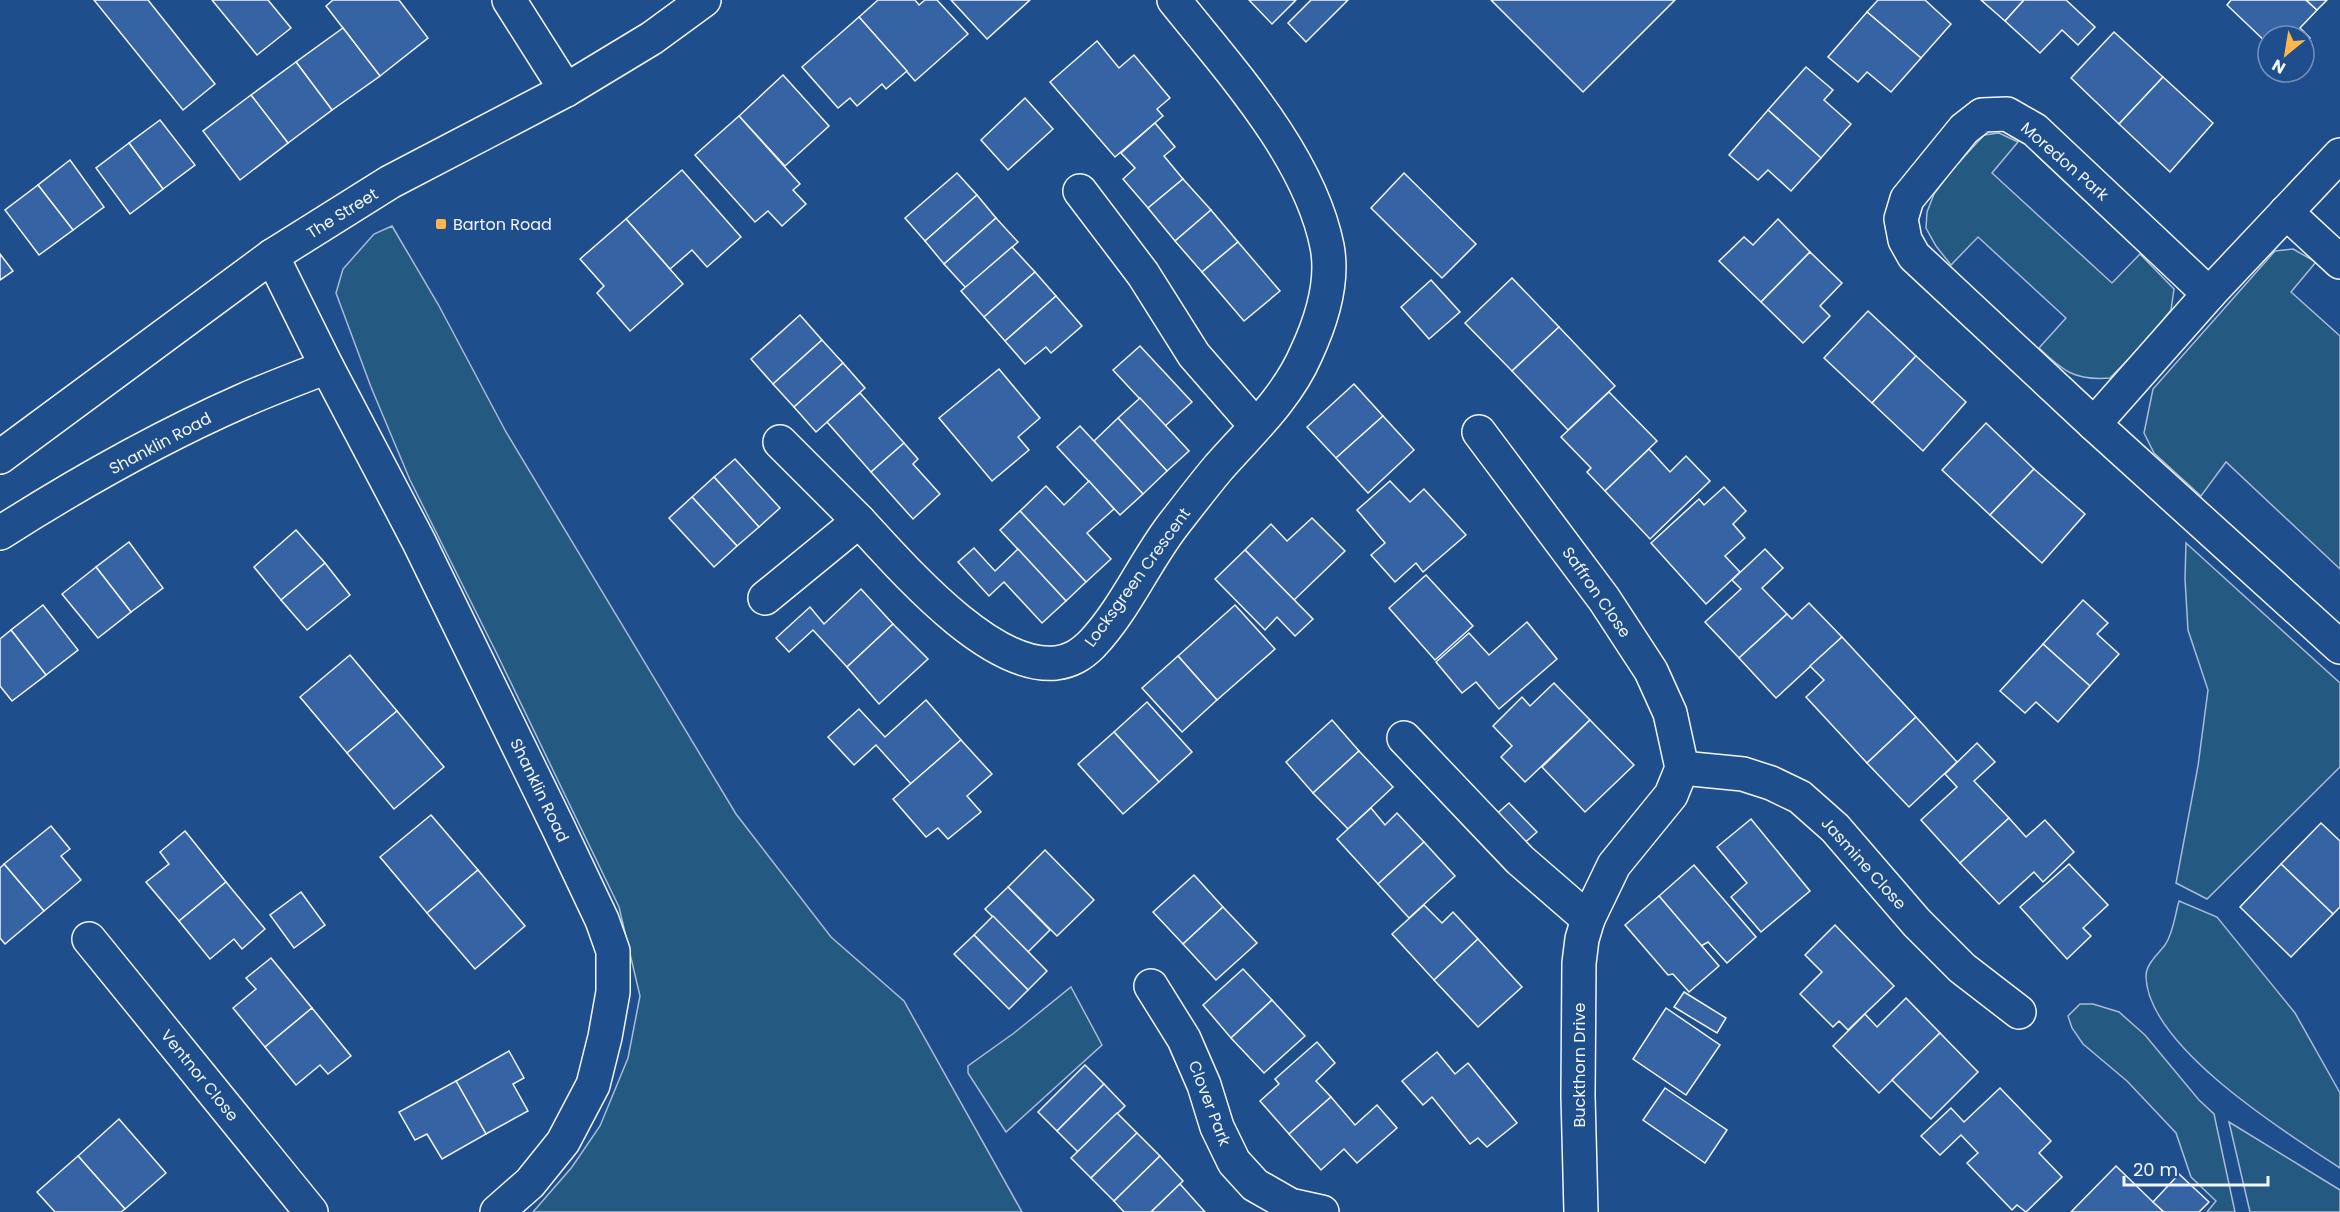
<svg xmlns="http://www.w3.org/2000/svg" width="2340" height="1212" viewBox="0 0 2340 1212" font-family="Poppins,sans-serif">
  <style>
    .green { fill: #245a82; stroke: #a8bbd7; stroke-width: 1.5 }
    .building { fill: #3563a3; stroke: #f2f6ff; stroke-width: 1.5 }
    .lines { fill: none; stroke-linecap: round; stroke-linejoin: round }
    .minor-casing { stroke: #f2f6ff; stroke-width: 36 }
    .minor { stroke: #1f4e8c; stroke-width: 33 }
    .poi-dot { fill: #ffb74d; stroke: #1f4e8c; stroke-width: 2 }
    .labels { text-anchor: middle; stroke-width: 4.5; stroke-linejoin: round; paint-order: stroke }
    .street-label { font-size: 16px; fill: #f2f6ff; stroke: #1f4e8c }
    .poi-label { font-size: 16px; fill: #f2f6ff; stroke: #1f4e8c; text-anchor: start }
  </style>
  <rect width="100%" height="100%" fill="#1f4e8c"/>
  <!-- green -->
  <g class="green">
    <path d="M1999 133 2018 142 1992 173 2112 283 2140 254 2174 289 2171 310 2144 343 2110 378C2075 381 2063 371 2039 348L2066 318 1978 237 1951 265 1936 246 1926 228 1927 212 1934 194 1952 170 1984 135Z"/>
    <path d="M392 226 438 304 506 432 736 814 831 937 904 1001 1022 1212H533L572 1167 600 1126 628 1058 640 996 619 907 497 654 410 480 371 387 336 293 343 269 374 234Z"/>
    <path d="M2293 249 2316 262 2291 292 2340 336V569L2226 462 2201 496 2154 453 2144 433 2153 389 2275 251Z"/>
    <path d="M2186 543 2340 683V767L2207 899 2176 883 2198 766 2208 690 2188 630 2185 579Z"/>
    <path d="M2179 901 2217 917 2295 1013 2340 1093V1168C2286 1133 2147 1046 2146 976 2146 964 2158 954 2165 945 2173 934 2175 915 2179 901Z"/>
    <path d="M1071 987 1102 1045 1006 1132 968 1073V1066L1014 1033Z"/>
    <path d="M2080 1004H2093L2119 1012 2145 1035 2199 1100 2214 1114 2235 1212H2207L2216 1201 2191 1177 2176 1133 2127 1081 2083 1044 2072 1028 2068 1016Z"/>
    <path d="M2229 1122 2340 1190V1212H2250Z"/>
  </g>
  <!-- building -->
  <g class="building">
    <path d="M94 0H148L215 84 183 110Z"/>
    <path d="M212 0H268L291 28 257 55Z"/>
    <path d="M333 0H399L428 38 380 76 326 6Z"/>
    <path d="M878 0H915L919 5 925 0H937L968 34 915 81 859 17Z"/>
    <path d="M951 0H1030L987 39Z"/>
    <path d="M1249 0H1296L1272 24Z"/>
    <path d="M1311 0H1348L1306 42 1288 23Z"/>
    <path d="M1491 0H1675L1583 92Z"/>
    <path d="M1878 0H1925L1951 24 1921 58 1867 12Z"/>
    <path d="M1981 0H2024L2005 21Z"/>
    <path d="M2024 0H2066L2095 27 2078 45 2062 30 2040 53 2005 21Z"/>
    <path d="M2231 0H2306L2317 10 2300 28 2310 38 2304 44V36H2268V44L2227 5Z"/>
    <path d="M2306 0H2327L2317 10Z"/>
    <path d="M1867 12 1921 58 1891 92 1867 72 1858 82 1828 57Z"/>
    <path d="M859 17 907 71 886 89 882 84 857 106 850 98 838 108 802 67Z"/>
    <path d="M343 28 380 76 332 110 296 62Z"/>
    <path d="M2114 32 2163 77 2119 124 2071 78Z"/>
    <path d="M1097 41 1119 68 1134 55 1170 98 1157 109 1163 116 1115 157 1050 82Z"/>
    <path d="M296 62 332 110 288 143 251 95Z"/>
    <path d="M1806 67 1833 90 1824 100 1851 124 1821 158 1768 110Z"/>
    <path d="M783 75 829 126 785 166 739 116Z"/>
    <path d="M2163 77 2213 123 2170 172 2119 124Z"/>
    <path d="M251 95 288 143 240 180 203 131Z"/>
    <path d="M1025 98 1053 129 1008 170 981 140Z"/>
    <path d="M1768 110 1821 158 1791 191 1768 170 1758 180 1729 155Z"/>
    <path d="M739 116 800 184 793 190 806 204 782 226 768 211 755 222 695 155Z"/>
    <path d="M160 120 195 165 163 189 129 143Z"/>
    <path d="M1155 123 1175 147 1164 156 1183 179 1148 208 1123 179 1135 168 1121 153Z"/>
    <path d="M129 143 163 189 130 214 96 168Z"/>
    <path d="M70 160 104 207 73 230 38 185Z"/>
    <path d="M682 170 741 237 707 267 692 250 670 269 626 219Z"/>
    <path d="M957 173 977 195 925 241 905 218Z"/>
    <path d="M1404 173 1476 244 1442 278 1371 208Z"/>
    <path d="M1183 179 1211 210 1175 241 1148 208Z"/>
    <path d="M38 185 73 230 39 255 5 210Z"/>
    <path d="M977 195 996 218 944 264 925 241Z"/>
    <path d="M1211 210 1238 242 1202 272 1175 241Z"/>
    <path d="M996 218 1018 242 966 288 944 264Z"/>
    <path d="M626 219 683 284 630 331 597 293 604 286 580 259Z"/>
    <path d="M1778 219 1810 252 1761 302 1719 261 1744 237 1753 245Z"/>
    <path d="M1238 242 1280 291 1244 321 1202 272Z"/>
    <path d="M1012 247 1035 272 984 317 961 291Z"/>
    <path d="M1810 252 1842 283 1820 306 1830 316 1803 343 1761 302Z"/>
    <path d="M0 254 13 271 0 280Z"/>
    <path d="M1035 272 1056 296 1005 341 984 317Z"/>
    <path d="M1512 278 1559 327 1512 371 1465 323Z"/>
    <path d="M1431 280 1460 312 1429 339 1401 307Z"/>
    <path d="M1056 296 1082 326 1051 353 1046 347 1025 364 1005 341Z"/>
    <path d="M1868 311 1916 356 1872 403 1824 358Z"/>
    <path d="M800 315 822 340 773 384 751 359Z"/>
    <path d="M1559 327 1615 386 1568 430 1512 371Z"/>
    <path d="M822 340 843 363 794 407 773 384Z"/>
    <path d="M1140 346 1192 402 1165 426 1113 370Z"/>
    <path d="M1916 356 1966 402 1923 451 1872 403Z"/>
    <path d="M843 363 865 388 816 432 794 407Z"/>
    <path d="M999 369 1040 418 1018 437 1029 450 992 481 939 418Z"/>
    <path d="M1354 384 1383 416 1336 458 1307 427Z"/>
    <path d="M1609 392 1657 441 1605 491 1587 472 1591 468 1561 437Z"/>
    <path d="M860 393 904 443 871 472 827 422Z"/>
    <path d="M1140 398 1189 451 1167 471 1118 418Z"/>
    <path d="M1383 416 1414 450 1368 493 1336 458Z"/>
    <path d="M1118 418 1167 471 1143 494 1094 441Z"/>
    <path d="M1986 423 2034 469 1990 515 1942 470Z"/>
    <path d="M1080 426 1143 494 1120 515 1057 447Z"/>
    <path d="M904 443 918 459 913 464 940 494 913 519 871 472Z"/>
    <path d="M1649 449 1670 472 1686 456 1710 481 1650 539 1605 491Z"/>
    <path d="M735 459 780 508 759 527 714 477Z"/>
    <path d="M2034 469 2085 514 2042 563 1990 515Z"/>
    <path d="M714 477 759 527 737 546 692 497Z"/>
    <path d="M1089 481 1114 509 1087 533 1111 559 1086 582 1020 511 1046 486 1064 505Z"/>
    <path d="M1390 481 1410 502 1424 489 1466 535 1423 572 1416 563 1395 582 1371 555 1385 543 1357 510Z"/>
    <path d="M1724 487 1746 511 1733 524 1745 538 1725 556 1740 572 1706 604 1651 543 1699 499 1704 505Z"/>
    <path d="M692 497 737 546 714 567 669 518Z"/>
    <path d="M1020 511 1086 582 1066 601 1000 530Z"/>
    <path d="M1312 518 1345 551 1294 600 1245 550 1271 524 1287 541Z"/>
    <path d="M296 530 325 563 281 600 254 567Z"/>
    <path d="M129 542 163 588 131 612 96 567Z"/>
    <path d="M974 548 995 571 1018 549 1066 601 1042 623 1004 582 989 596 958 562Z"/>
    <path d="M1765 549 1783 568 1762 588 1787 614 1739 658 1705 622 1741 589 1732 580Z"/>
    <path d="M1245 550 1313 619 1295 636 1277 617 1265 630 1215 579Z"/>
    <path d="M325 563 350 595 307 630 281 600Z"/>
    <path d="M96 567 131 612 98 638 62 594Z"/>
    <path d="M1426 575 1473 626 1435 660 1389 608Z"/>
    <path d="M861 589 893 624 847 667 813 630 789 652 776 638 810 607 824 624Z"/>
    <path d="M2083 600 2108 623 2097 634 2119 654 2090 686 2043 644Z"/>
    <path d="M1809 603 1842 637 1776 698 1739 658 1787 614 1792 619Z"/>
    <path d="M43 605 78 650 46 675 11 630Z"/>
    <path d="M1235 605 1275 649 1217 700 1178 656Z"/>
    <path d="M1527 622 1557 659 1499 709 1476 682 1462 693 1436 662 1469 633 1489 655Z"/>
    <path d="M893 624 928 659 879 704 847 667Z"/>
    <path d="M11 630 46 675 12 701 0 686V639Z"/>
    <path d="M1842 637 1916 717 1867 763 1806 697 1824 680 1810 666Z"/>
    <path d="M2043 644 2090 686 2058 722 2036 702 2025 713 2000 691Z"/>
    <path d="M350 655 397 711 347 753 300 697Z"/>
    <path d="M1178 656 1217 700 1182 732 1142 688Z"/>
    <path d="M1554 683 1590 720 1525 782 1501 757 1512 746 1493 726 1522 697 1530 706Z"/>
    <path d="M926 700 961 740 911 784 876 745 854 765 828 737 859 709 885 737Z"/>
    <path d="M1147 702 1192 752 1159 782 1114 732Z"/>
    <path d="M397 711 444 767 394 809 347 753Z"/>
    <path d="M1916 717 1957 762 1909 807 1867 763Z"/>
    <path d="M1332 720 1359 751 1313 793 1286 762Z"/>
    <path d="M1590 720 1634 765 1585 812 1542 767Z"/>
    <path d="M1114 732 1159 782 1123 814 1078 764Z"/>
    <path d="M961 740 992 774 967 796 981 812 948 839 938 828 926 837 893 799Z"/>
    <path d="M1977 743 1995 762 1974 781 2009 818 1960 863 1921 820 1957 787 1945 774Z"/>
    <path d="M1359 751 1393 787 1348 829 1313 793Z"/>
    <path d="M1509 803 1537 832 1521 846 1493 817Z"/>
    <path d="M1371 808 1385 825 1397 813 1424 842 1378 884 1337 839Z"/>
    <path d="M431 815 478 870 427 913 380 857Z"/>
    <path d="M2009 818 2026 837 2045 820 2074 852 2043 882 2034 872 1999 904 1960 863Z"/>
    <path d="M1751 819 1810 891 1761 932 1731 897 1747 883 1717 847Z"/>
    <path d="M2321 823 2340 841V907L2333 914 2281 864Z"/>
    <path d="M51 826 70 849 61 856 81 880 44 911 4 864Z"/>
    <path d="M185 831 226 882 179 921 146 882 169 864 160 852Z"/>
    <path d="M1424 842 1455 876 1409 918 1378 884Z"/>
    <path d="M1045 850 1094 900 1057 936 1008 887Z"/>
    <path d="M4 864 44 911 5 944 0 938V868Z"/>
    <path d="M2069 864 2108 905 2083 928 2091 936 2067 959 2020 907Z"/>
    <path d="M2281 864 2333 914 2291 957 2240 907Z"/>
    <path d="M1694 865 1756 937 1727 963 1708 942 1701 946 1659 896Z"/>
    <path d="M478 870 525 926 475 969 427 913Z"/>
    <path d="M1194 875 1223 907 1183 944 1153 912Z"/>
    <path d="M226 882 265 929 242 949 234 939 210 959 179 921Z"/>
    <path d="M1008 887 1050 930 1028 952 985 909Z"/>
    <path d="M301 892 325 925 294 948 270 915Z"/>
    <path d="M1659 896 1719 966 1689 992 1673 974 1668 975 1625 925Z"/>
    <path d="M1424 905 1442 923 1453 912 1478 939 1434 980 1392 934Z"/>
    <path d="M1223 907 1257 943 1216 980 1183 944Z"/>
    <path d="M993 916 1047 971 1028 990 974 935Z"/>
    <path d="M1835 925 1894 986 1848 1030 1839 1021 1833 1027 1800 994 1822 972 1805 955Z"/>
    <path d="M974 935 1028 990 1009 1009 954 954Z"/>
    <path d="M1478 939 1522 987 1478 1027 1434 980Z"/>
    <path d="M271 958 312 1008 265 1047 233 1008 256 989 246 978Z"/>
    <path d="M1243 969 1272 1000 1231 1038 1203 1005Z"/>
    <path d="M1684 992 1726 1018 1717 1033 1674 1007Z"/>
    <path d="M1906 998 1940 1033 1879 1093 1833 1046 1865 1014 1877 1027Z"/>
    <path d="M1272 1000 1305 1036 1264 1073 1231 1038Z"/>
    <path d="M312 1008 351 1056 328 1074 320 1065 296 1085 265 1047Z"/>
    <path d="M1666 1008 1720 1045 1686 1095 1633 1059Z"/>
    <path d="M1940 1033 1978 1072 1931 1119 1892 1080Z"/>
    <path d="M1317 1042 1335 1063 1316 1081 1331 1097 1289 1134 1260 1101 1279 1084 1275 1079Z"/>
    <path d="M509 1051 524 1078 513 1084 528 1111 486 1134 456 1081Z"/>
    <path d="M1437 1052 1455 1074 1468 1063 1517 1123 1487 1147 1478 1138 1470 1144 1432 1097 1423 1105 1402 1081Z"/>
    <path d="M1085 1065 1104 1084 1057 1131 1038 1112Z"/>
    <path d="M456 1081 486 1134 442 1159 427 1134 415 1140 399 1112Z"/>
    <path d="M1104 1084 1125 1106 1078 1152 1057 1131Z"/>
    <path d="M1665 1088 1727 1130 1705 1163 1643 1120Z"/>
    <path d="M2000 1088 2051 1141 2039 1153 2062 1177 2026 1212 2017 1205 2012 1210 1967 1163 1978 1153 1961 1135 1940 1155 1921 1136 1951 1108 1964 1122Z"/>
    <path d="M1331 1097 1355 1125 1377 1105 1397 1128 1357 1163 1344 1149 1321 1170 1289 1134Z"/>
    <path d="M1117 1113 1137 1133 1091 1178 1071 1158Z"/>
    <path d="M119 1119 166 1173 125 1209 78 1156Z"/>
    <path d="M1137 1133 1160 1156 1114 1201 1091 1178Z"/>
    <path d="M78 1156 125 1209 121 1212H55L37 1192Z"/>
    <path d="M1160 1156 1183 1181 1151 1212H1124L1114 1201Z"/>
    <path d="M2116 1166 2153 1202 2164 1212H2071Z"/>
    <path d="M2179 1174 2209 1202 2199 1212H2164L2153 1202Z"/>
    <path d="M1180 1184 1205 1212H1151Z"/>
  </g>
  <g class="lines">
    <defs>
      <g id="minor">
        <path d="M509 0 566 90"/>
        <path d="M1080 191 1143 274 1194 355 1256 426"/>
        <path d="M2286 212 2340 262"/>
        <path d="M272 256 327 367 419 542 557 825 602 920 613 951V992L605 1037 593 1085 563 1142 530 1183 497 1212"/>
        <path d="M2209 294 2035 130 2007 114 1982 115 1964 129 1907 199 1901 219 1905 240 1914 256 2094 424 2340 647"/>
        <path d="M2094 424 2209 294 2340 155"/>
        <path d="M1479 432 1604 599 1651 671 1670 713 1682 768 1671 795 1614 865 1588 919 1582 939 1579 963 1578 1096 1581 1212"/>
        <path d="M780 442 859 521"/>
        <path d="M0 457 272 256 390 182 566 90 652 38 704 0"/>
        <path d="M0 533C77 484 158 438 242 401 269 389 298 378 327 367"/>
        <path d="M765 598 859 521C901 566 989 670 1056 663 1071 661 1081 655 1092 644 1125 609 1144 563 1173 525 1188 506 1203 486 1219 467 1250 432 1287 398 1306 354 1321 322 1334 282 1327 246 1309 156 1230 70 1174 0"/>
        <path d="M1404 738 1520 860 1588 919"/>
        <path d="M1682 768 1743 774 1771 783 1800 797 1835 828 1917 923 1962 968 2019 1012"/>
        <path d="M89 939 311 1212"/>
        <path d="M1151 986 1184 1039 1204 1085 1217 1127 1234 1162 1255 1185 1290 1205 1322 1212"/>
      </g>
    </defs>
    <!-- minor casing -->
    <use href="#minor" class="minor-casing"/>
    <!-- minor -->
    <use href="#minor" class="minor"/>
  </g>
  <!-- markers -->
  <rect class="poi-dot" x="435" y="218" width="12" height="12" rx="3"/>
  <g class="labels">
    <!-- street labels -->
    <g class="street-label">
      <text transform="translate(2065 161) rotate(41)" y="6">Moredon Park</text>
      <text transform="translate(342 213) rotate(-32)" y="6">The Street</text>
      <text transform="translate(160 443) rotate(-28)" y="6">Shanklin Road</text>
      <text transform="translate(1137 577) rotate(-54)" y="6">Locksgreen Crescent</text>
      <text transform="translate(1597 592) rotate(55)" y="6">Saffron Close</text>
      <text transform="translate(540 790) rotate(64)" y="6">Shanklin Road</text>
      <text transform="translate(1864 863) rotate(48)" y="6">Jasmine Close</text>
      <text transform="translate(1579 1065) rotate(-90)" y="6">Buckthorn Drive</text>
      <text transform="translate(200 1075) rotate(51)" y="6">Ventnor Close</text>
      <text transform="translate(1210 1103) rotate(69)" y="6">Clover Park</text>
    </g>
    <!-- poi labels -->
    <g class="poi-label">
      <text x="453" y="230">Barton Road</text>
    </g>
  </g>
  <!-- north arrow -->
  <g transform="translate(2286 54) rotate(210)"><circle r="28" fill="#1f4e8c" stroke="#7391ba" stroke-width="1.5"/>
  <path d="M0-4.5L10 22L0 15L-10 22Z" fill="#ffb74d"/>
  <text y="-9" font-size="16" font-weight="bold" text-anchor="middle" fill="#f2f6ff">N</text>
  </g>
  <!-- scale -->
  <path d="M2124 1176v9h144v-9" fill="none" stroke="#f2f6ff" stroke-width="3"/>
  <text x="2133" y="1176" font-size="18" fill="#f2f6ff" stroke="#1f4e8c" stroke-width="4.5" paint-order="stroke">20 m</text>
</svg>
